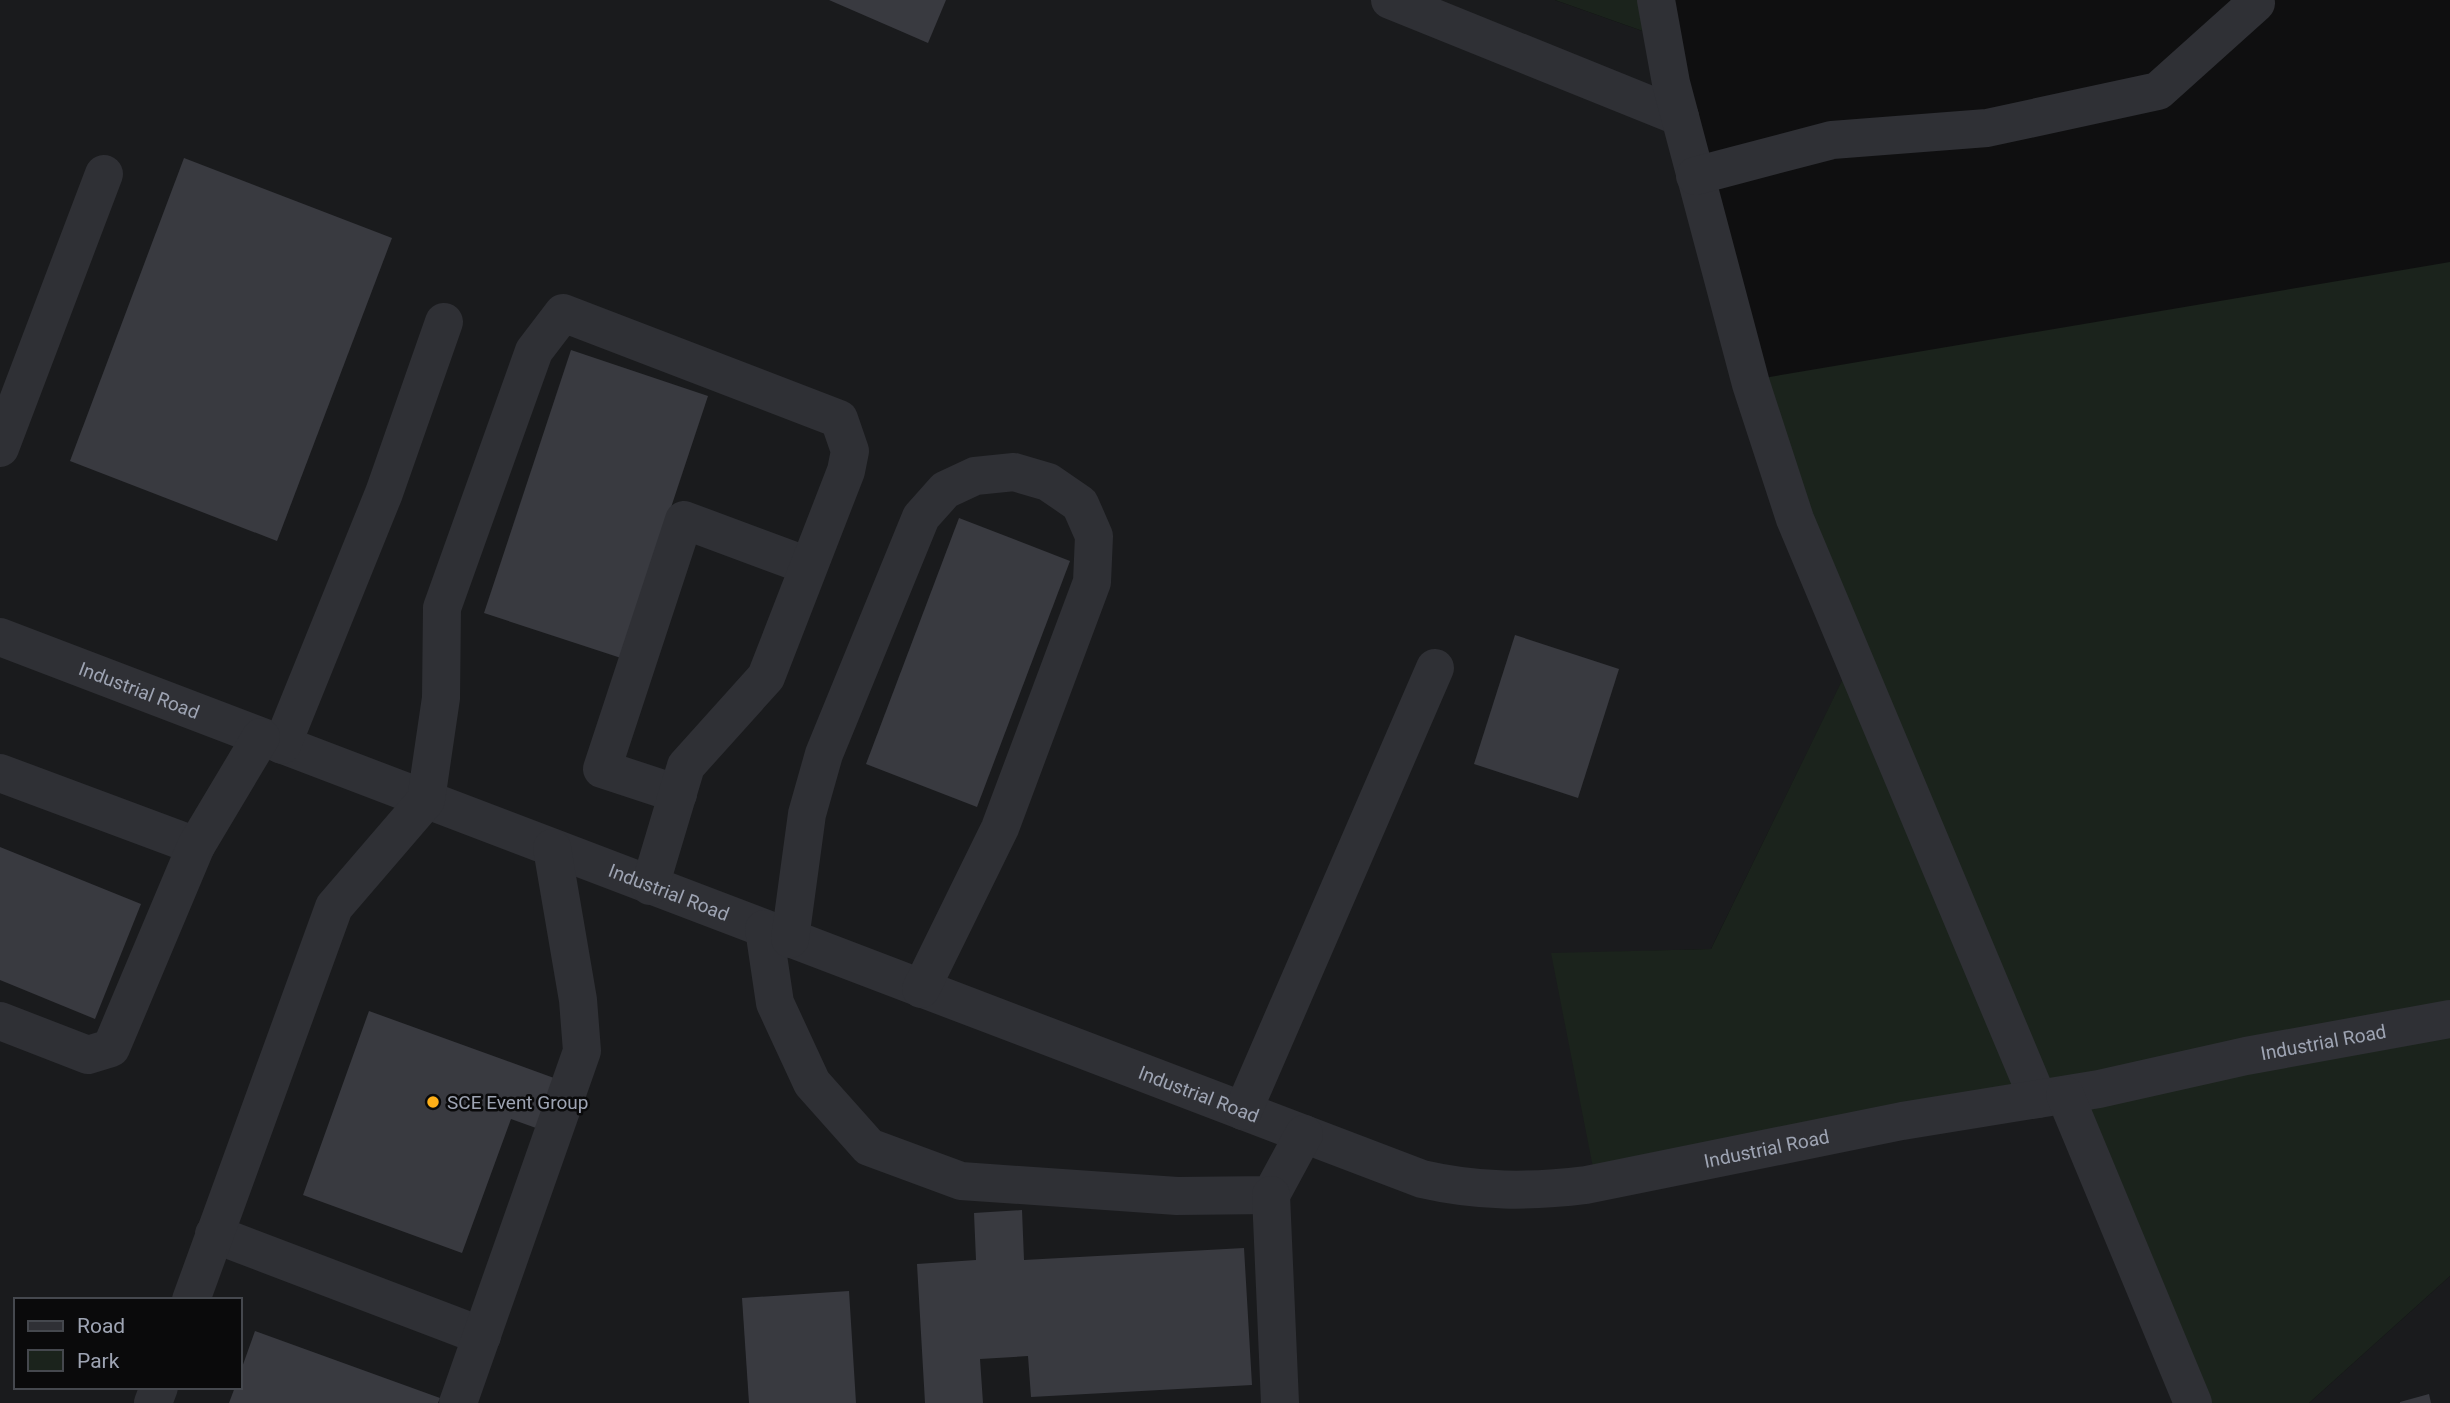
<svg xmlns="http://www.w3.org/2000/svg" width="2450" height="1403" viewBox="0 0 2450 1403" font-family="Roboto,sans-serif">
  <style>
    .built { fill: #1a1b1d; fill-rule: evenodd }
    .green { fill: #1b231c }
    .building { fill: #393a40 }
    .lines { fill: none; stroke-linecap: round; stroke-linejoin: round }
    .minor { stroke: #2f3035; stroke-width: 38 }
    .poi-dot { fill: #ffb018; stroke: #0a0a0b; stroke-width: 2.5 }
    .labels { text-anchor: middle; stroke-width: 5; stroke-linejoin: round; paint-order: stroke }
    .street-label { font-size: 19px; fill: #9ea4b3; stroke: #0a0a0b }
    .poi-label { font-size: 19px; fill: #9ea4b3; stroke: #0a0a0b; text-anchor: start }
  </style>
  <rect width="100%" height="100%" fill="#0f0f10"/>
  <!-- built -->
  <g class="built">
    <path d="M0 0H1555L1668 40 1746 381 1854 657 1711 949 1552 954 2070 1094 2193 1403H0ZM16 1300H240V1387H16Z"/>
    <path d="M2450 1276V1403H2309Z"/>
  </g>
  <!-- green -->
  <g class="green">
    <path d="M1555 0H1662L1668 40Z"/>
    <path d="M2450 262V1276L2309 1403H2193L2070 1094 1596 1183 1551 953 1711 949 1853 658 1746 381Z"/>
  </g>
  <!-- building -->
  <g class="building">
    <path d="M829 0H946L928 43Z"/>
    <path d="M184 158 392 238 277 541 70 461Z"/>
    <path d="M571 350 708 396 621 658 484 613Z"/>
    <path d="M959 518 1070 561 977 807 866 764Z"/>
    <path d="M1515 635 1619 669 1578 798 1474 764Z"/>
    <path d="M0 847 141 904 95 1019 0 980Z"/>
    <path d="M369 1011 554 1078 536 1128 511 1119 462 1253 303 1195Z"/>
    <path d="M1022 1210 1024 1260 1244 1248 1252 1385 1031 1397 1028 1356 980 1359 983 1403H925L917 1264 976 1260 974 1213Z"/>
    <path d="M849 1291 856 1403H749L742 1298Z"/>
    <path d="M255 1331 440 1398 438 1403H229L235 1387H240V1373Z"/>
    <path d="M2429 1394 2431 1403H2400V1402Z"/>
  </g>
  <g class="lines">
    <!-- minor -->
    <g class="minor">
      <path d="M1390 0 1680 117"/>
      <path d="M1656 0 1671 83 1751 384 1795 519 2038 1099"/>
      <path d="M1695 176 1832 140 1987 128 2158 91 2256 3"/>
      <path d="M0 448 104 174"/>
      <path id="s1" d="M0 637 1422 1179C1478 1192 1530 1192 1586 1185L1902 1121 2099 1089 2246 1056 2450 1019"/>
      <path d="M282 745 384 493 444 322"/>
      <path d="M0 773 196 846"/>
      <path d="M678 794 602 769 684 520 808 566"/>
      <path d="M764 929 775 1003 812 1083 869 1147 961 1181 1177 1196 1271 1195 1304 1134"/>
      <path d="M790 939 807 814 824 754 921 517 945 490 975 476 1014 472 1048 482 1080 504 1094 536 1092 582 1000 828 921 989"/>
      <path d="M0 1021 88 1055 111 1048 196 846 261 737"/>
      <path d="M2065 1095 2193 1403"/>
      <path d="M1243 1111 1435 668"/>
      <path d="M1271 1195 1280 1403"/>
      <path d="M214 1234 482 1336"/>
      <path d="M191 1300 334 907 426 800 441 698 442 608 534 351 563 313 839 419 850 451 846 471 766 677 686 766 650 886"/>
      <path d="M153 1403 159 1387"/>
      <path d="M458 1403 582 1051 578 1000 552 848"/>
    </g>
  </g>
  <!-- markers -->
  <circle class="poi-dot" cx="433" cy="1102" r="7"/>
  <g class="labels">
    <!-- street labels -->
    <g class="street-label">
      <text dy="7" stroke="none"><textPath href="#s1" startOffset="149">Industrial Road</textPath></text>
      <text dy="7" stroke="none"><textPath href="#s1" startOffset="716">Industrial Road</textPath></text>
      <text dy="7" stroke="none"><textPath href="#s1" startOffset="2438">Industrial Road</textPath></text>
      <text dy="7" stroke="none"><textPath href="#s1" startOffset="1283">Industrial Road</textPath></text>
      <text dy="7" stroke="none"><textPath href="#s1" startOffset="1871">Industrial Road</textPath></text>
    </g>
    <!-- poi labels -->
    <g class="poi-label">
      <text x="447" y="1109">SCE Event Group</text>
    </g>
  </g>
  <!-- legend -->
  <rect x="14" y="1298" width="228" height="91" fill="#0a0a0b" stroke="#45484e" stroke-width="2"/>
  <rect x="28" y="1321" width="35" height="10" fill="#2f3035" stroke="#45484e" stroke-width="2"/>
  <text x="77" y="1333" font-size="21" fill="#9ea4b3">Road</text>
  <rect x="28" y="1350" width="35" height="21" fill="#1b231c" stroke="#45484e" stroke-width="2"/>
  <text x="77" y="1368" font-size="21" fill="#9ea4b3">Park</text>
</svg>
